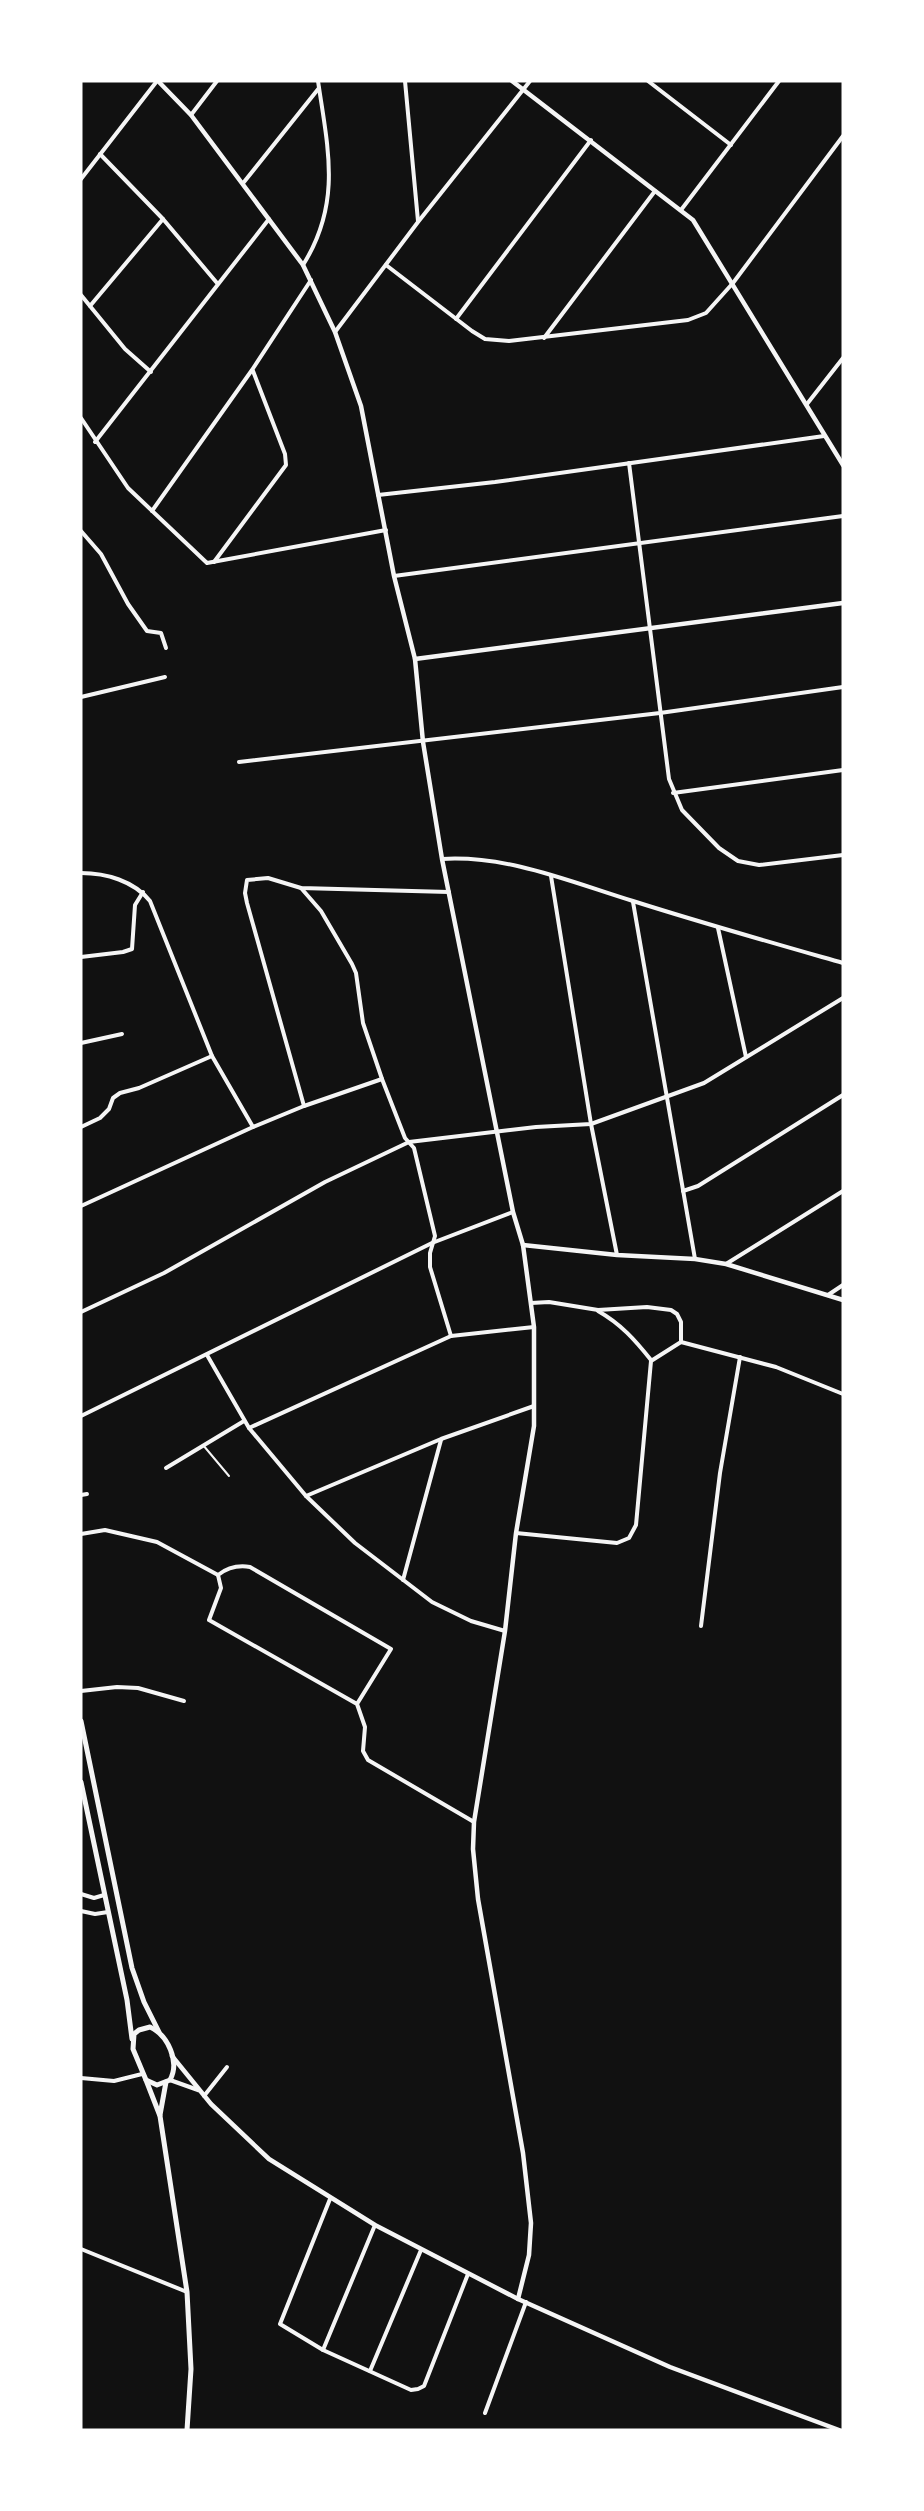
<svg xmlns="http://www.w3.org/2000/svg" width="924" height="2511" viewBox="0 0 924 2511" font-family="Overpass,sans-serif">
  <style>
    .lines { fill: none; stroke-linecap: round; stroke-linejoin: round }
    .service { stroke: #f5f5f5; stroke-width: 2 }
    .minor { stroke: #f5f5f5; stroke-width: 4 }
    .tertiary { stroke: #f5f5f5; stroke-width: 4.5 }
    .secondary { stroke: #f5f5f5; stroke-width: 5 }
  </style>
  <rect width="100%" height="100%" fill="#111"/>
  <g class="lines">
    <!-- service -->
    <path class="service" d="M203 1445 229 1476"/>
    <!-- minor -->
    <g class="minor">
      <path d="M405 81 418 221"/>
      <path d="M648 81 731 145"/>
      <path d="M191 115 217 81"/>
      <path d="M100 154 163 219 217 283"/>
      <path d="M81 179 157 81"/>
      <path d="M244 182 319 88"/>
      <path d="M681 210 779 81"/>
      <path d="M303 265C342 203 328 149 318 81"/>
      <path d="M386 265 472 331 485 339 509 341 688 320 706 313 733 283 843 136"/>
      <path d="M81 295 125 349 151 372"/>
      <path d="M90 306 163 219"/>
      <path d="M456 319 591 140"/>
      <path d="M335 332 418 222 530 81"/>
      <path d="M544 338 655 191"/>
      <path d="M807 404 843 358"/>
      <path d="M81 418 128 488 207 563 386 530"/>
      <path d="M95 442 269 219"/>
      <path d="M629 463 669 779 682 810 719 848 738 861 759 865 843 855"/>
      <path d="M378 495 495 482 824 436"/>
      <path d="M152 511 252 370 311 280"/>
      <path d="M81 531 101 554 128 604 147 631 161 633 166 648"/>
      <path d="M214 562 286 465 285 454 253 371"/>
      <path d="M394 576 843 516"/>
      <path d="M81 697 165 677"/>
      <path d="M239 762 660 713 843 687"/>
      <path d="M673 793 843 770"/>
      <path d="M442 859C508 855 571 882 633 901 702 923 773 943 843 963"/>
      <path d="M81 873C106 873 134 881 150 901L212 1056 253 1127"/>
      <path d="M551 876 591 1124 617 1255"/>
      <path d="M301 888 321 911 352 964 356 973 363 1023 382 1079 405 1138 414 1148 435 1236 430 1253V1267L451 1336"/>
      <path d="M633 902 695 1259"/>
      <path d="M718 928 746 1057"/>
      <path d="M81 957 123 952 132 949 135 905 143 892"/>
      <path d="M81 1043 122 1034"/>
      <path d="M304 1106 247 903 245 893 247 880 268 878 301 888 449 892"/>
      <path d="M81 1127 100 1118 109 1109 113 1098 120 1093 139 1088 212 1056"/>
      <path d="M683 1191 698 1186 843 1095"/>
      <path d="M81 1206 253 1127 304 1106 382 1079"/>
      <path d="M726 1264 843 1191"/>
      <path d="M828 1295 843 1285"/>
      <path d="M531 1303 549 1302 598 1310 647 1307 671 1310 677 1314 681 1322V1342L776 1367 843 1394"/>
      <path d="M598 1311C621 1324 635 1340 651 1360"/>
      <path d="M81 1312 164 1273 325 1182 409 1142 536 1127 591 1124 704 1083 843 998"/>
      <path d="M207 1355 249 1428 306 1496 355 1543 432 1602 471 1621 505 1631"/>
      <path d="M81 1416 432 1243 513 1212"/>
      <path d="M249 1428 451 1336 534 1327"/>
      <path d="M166 1468 244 1421"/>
      <path d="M81 1495 87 1494"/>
      <path d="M306 1496 441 1439 534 1406"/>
      <path d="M516 1533 617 1543 629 1538 636 1525 651 1361 681 1342"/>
      <path d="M81 1534 105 1530 157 1542 218 1575"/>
      <path d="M403 1580 441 1440"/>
      <path d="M701 1626 720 1473 740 1357"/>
      <path d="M81 1691 117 1687 138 1688 184 1701"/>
      <path d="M357 1704 391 1649 250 1567C238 1565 227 1568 218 1575L221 1588 209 1620 357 1704 365 1727 363 1751 368 1760 474 1822"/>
      <path d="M81 1894 94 1898 104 1895"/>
      <path d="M81 1911 95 1914 108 1912"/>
      <path d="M81 2078 114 2081 142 2074"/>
      <path d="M204 2096 227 2067"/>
      <path d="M330 2199 280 2324 323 2350 411 2390 418 2389 424 2386 468 2274"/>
      <path d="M81 2249 187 2292"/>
      <path d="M323 2350 375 2225"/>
      <path d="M370 2371 421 2250"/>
      <path d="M485 2413 526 2302"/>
    </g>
    <!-- tertiary -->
    <g class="tertiary">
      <path d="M158 81 191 115 303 265 335 332 361 406 394 576 415 659 423 742 442 859 513 1212 523 1245 534 1327V1426L516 1533 505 1631 474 1822 473 1849 478 1899 523 2153 531 2223 529 2255 518 2299"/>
      <path d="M512 81 693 220 843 465"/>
      <path d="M415 659 843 603"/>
      <path d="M523 1245 617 1255 695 1259 726 1264 843 1300"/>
      <path d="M172 2056 211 2104 269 2159 375 2225 518 2299 670 2367 839 2430"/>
      <path d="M170 2080 198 2090"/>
    </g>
    <!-- secondary -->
    <g class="secondary">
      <path d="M81 1721 132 1968 144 2002 159 2032"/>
      <path d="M81 1782 127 2000 132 2039"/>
      <path d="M150 2027C168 2035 180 2062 170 2080L157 2085 146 2080 133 2049 134 2034 139 2030Z"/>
      <path d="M146 2080 160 2116 187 2292 191 2369 187 2430"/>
      <path d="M160 2115 166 2082"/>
    </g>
  </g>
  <!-- border -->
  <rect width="924" height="2511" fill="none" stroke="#ffffff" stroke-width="165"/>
</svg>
